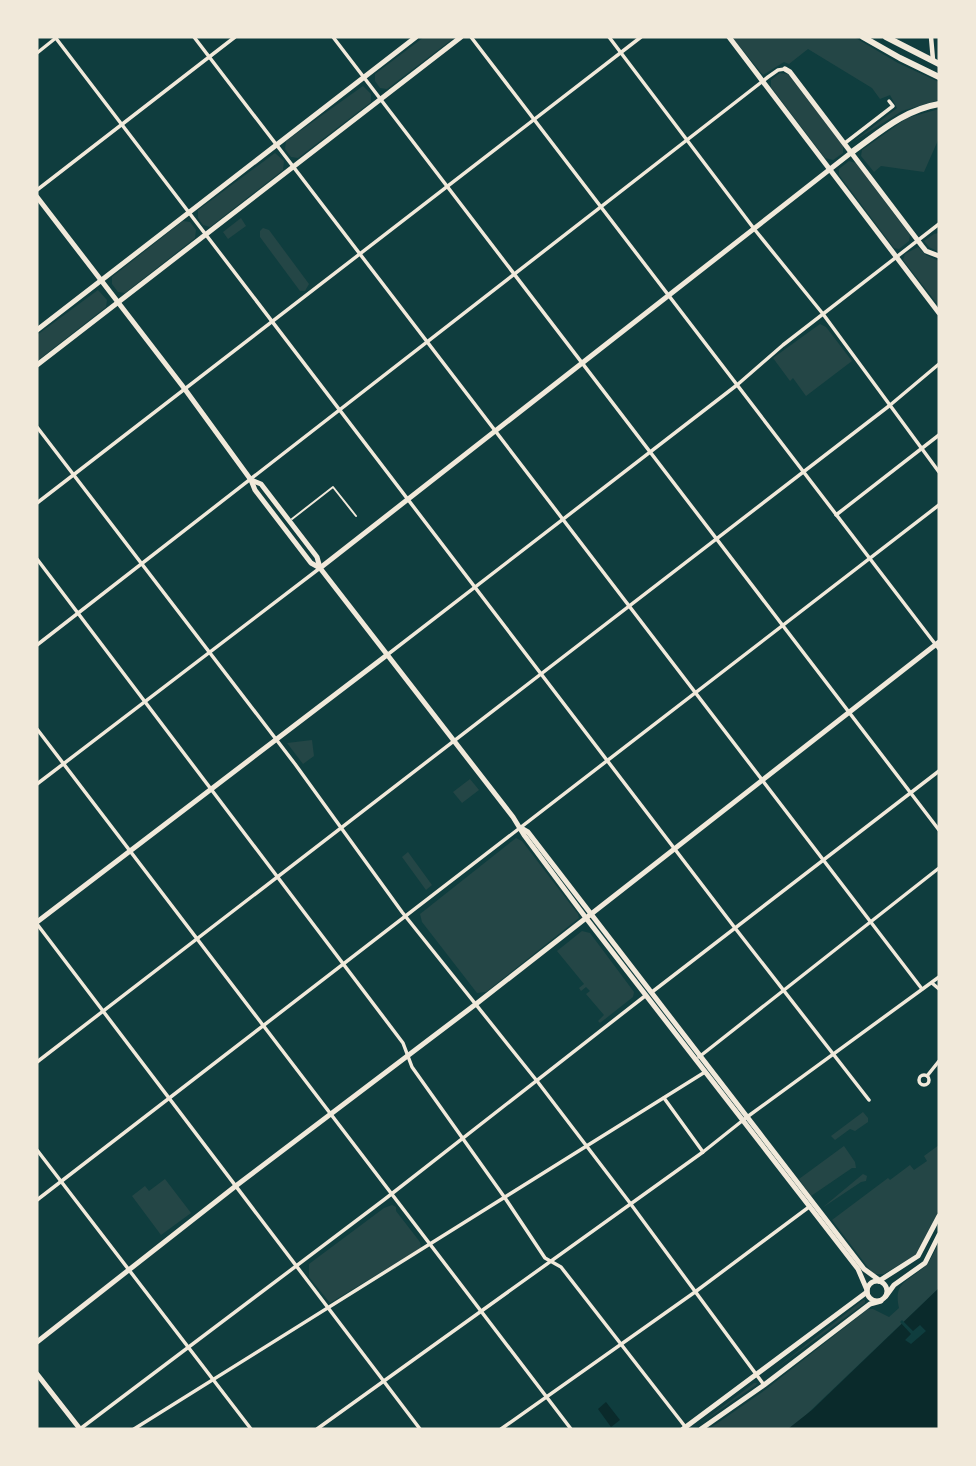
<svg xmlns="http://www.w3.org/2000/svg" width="976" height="1466" viewBox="0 0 976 1466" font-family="'PT Sans Narrow',sans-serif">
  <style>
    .green { fill: #244646 }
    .water { fill: #0a2a2b }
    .pier { fill: #0f3d3e }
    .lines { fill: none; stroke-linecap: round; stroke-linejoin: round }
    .service { stroke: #f1e9da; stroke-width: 2 }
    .minor { stroke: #f1e9da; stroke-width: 3.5 }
    .tertiary { stroke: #f1e9da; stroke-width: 4.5 }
    .secondary { stroke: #f1e9da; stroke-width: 5 }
    .trunk { stroke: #f1e9da; stroke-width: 6 }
  </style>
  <rect width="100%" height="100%" fill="#0f3d3e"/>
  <!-- green -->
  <g class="green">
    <path d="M424 37H455L387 89 380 88 375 81V74Z"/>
    <path d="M732 37H854L898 63 939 82V100L902 111 853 142 897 108 890 95 880 99 872 88 808 49 789 64 784 62 763 75Z"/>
    <path d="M780 73 788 74 843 145V153L833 160 825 158 771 87V80Z"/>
    <path d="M363 86 371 94V102L298 158 291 157 285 149 286 141Z"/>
    <path d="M939 109V138L924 172 881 166 874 172 861 156 862 150 907 118Z"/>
    <path d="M275 153 284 161 283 170 210 227 203 225 198 218V210Z"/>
    <path d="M849 161 856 163 910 235 909 241 899 249 894 248 839 175V169Z"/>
    <path d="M241 218 246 226 228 239 223 232Z"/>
    <path d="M183 221 190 222 196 230 195 238 125 293 118 292 112 284V277Z"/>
    <path d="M263 228 269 230 309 284 305 291H300L260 237V231Z"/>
    <path d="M938 233 939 235V252L929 247 924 241 934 234Z"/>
    <path d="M918 247 926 255 939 261V306L903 260 905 254Z"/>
    <path d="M98 290 107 300 106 307 37 361V335Z"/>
    <path d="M820 324 826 327 852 361 806 396 793 378 790 381 773 358Z"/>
    <path d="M312 740 314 756 303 764 287 743Z"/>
    <path d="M470 779 479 790 462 803 453 792Z"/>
    <path d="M516 838 522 841 578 914 579 918 486 992 477 993 422 922 420 914Z"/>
    <path d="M408 852 432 885 426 890 402 857Z"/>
    <path d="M582 931 590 933 634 992 633 997 600 1023 598 1021 604 1015 586 994 590 991 586 987 581 991 579 988 584 984 557 951Z"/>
    <path d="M863 1112 868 1118V1122L855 1131 850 1129 835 1140 831 1136Z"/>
    <path d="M939 1145V1210L917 1254 884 1274H873L832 1220 888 1178 890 1180 910 1165 914 1170 927 1161 924 1156Z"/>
    <path d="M844 1146 855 1162 856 1168H852L811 1196 799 1179Z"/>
    <path d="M863 1174 867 1176 866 1181 861 1182 822 1208Z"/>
    <path d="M165 1179 191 1213 161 1235 132 1196 145 1186 149 1191Z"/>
    <path d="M392 1205 396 1207V1211L420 1242 421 1248 330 1303 309 1277V1264L384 1208Z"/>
    <path d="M939 1242V1288L806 1415 788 1429H709L765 1390 868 1309H873L889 1317 899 1308C893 1282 908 1282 924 1267 931 1261 935 1250 939 1242Z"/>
    <path d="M863 1300H865V1303L771 1372Z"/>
    <path d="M754 1383H757L756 1385 698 1425Z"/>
  </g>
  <!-- water -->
  <g class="water">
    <path d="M939 1288V1429H788L812 1410Z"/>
    <path d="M606 1402 620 1420 611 1427 598 1409Z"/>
  </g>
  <!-- pier -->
  <path class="pier" d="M902 1320 913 1331 920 1325 926 1331 911 1344 905 1340 911 1334 900 1322Z"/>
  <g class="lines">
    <!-- service -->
    <path class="service" d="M292 519 333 487 356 516"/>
    <!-- minor -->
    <g class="minor">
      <path d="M55 37 735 928 869 1100"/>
      <path d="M194 37 922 989"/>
      <path d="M333 37 939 830"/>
      <path d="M471 37 939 649"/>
      <path d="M609 37 755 230 823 314 939 472"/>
      <path d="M37 53 57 37"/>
      <path d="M845 143 893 106 889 101"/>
      <path d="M37 190 235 37"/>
      <path d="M37 427 295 764 402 912 537 1081 630 1203 764 1385"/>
      <path d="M37 503 641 37"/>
      <path d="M836 515 939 435"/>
      <path d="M37 559 403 1043 412 1067 505 1198 545 1258 561 1267 687 1429"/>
      <path d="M37 645 768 77 778 70 785 69"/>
      <path d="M387 655 737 385 783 345 939 224"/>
      <path d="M37 729 571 1429"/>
      <path d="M37 784 320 568"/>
      <path d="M37 924 420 1429"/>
      <path d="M932 983 939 989"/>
      <path d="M652 992 939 771"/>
      <path d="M699 1057 939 868"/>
      <path d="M37 1062 889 406 939 364"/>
      <circle cx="924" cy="1080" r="5"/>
      <path d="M927 1076 939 1061"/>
      <path d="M664 1098 703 1152"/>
      <path d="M37 1150 251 1429"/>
      <path d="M37 1200 939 505"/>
      <path d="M80 1429 385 1199 645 996"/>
      <path d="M134 1429 705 1072"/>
      <path d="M317 1429 703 1152 747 1117 939 977"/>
      <path d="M501 1429 695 1292 809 1207"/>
    </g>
    <!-- tertiary -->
    <path class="tertiary" d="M931 37 933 60"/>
    <!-- secondary -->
    <g class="secondary">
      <path d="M729 37 939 313"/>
      <path d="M785 69 790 72 922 246 926 251 939 256"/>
      <path d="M37 197 184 388 251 480 255 490 311 563 320 568"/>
      <path d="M37 330 416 37"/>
      <path d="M37 365 461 37"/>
      <path d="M251 480 261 484 317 557 320 568 513 817 524 835 586 918 858 1269 867 1290"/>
      <path d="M320 568 852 152"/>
      <path d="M521 828 528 832 864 1269 879 1280"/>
      <path d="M37 922 387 655"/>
      <circle cx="877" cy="1291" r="10"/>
      <path d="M879 1281 918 1256 939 1216"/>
      <path d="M886 1296 894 1285 925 1263 939 1235"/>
      <path d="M37 1342 237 1185 476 1004 939 642"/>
      <path d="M37 1374 80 1429"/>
      <path d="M683 1429 867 1292"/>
      <path d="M701 1429 764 1385 870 1304 881 1301"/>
    </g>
    <!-- trunk -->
    <g class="trunk">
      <path d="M863 37 900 58 939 77"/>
      <path d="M886 37 939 64"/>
      <path d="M852 152C880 132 904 110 939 104"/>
    </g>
  </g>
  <!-- border -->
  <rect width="976" height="1466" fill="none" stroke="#f1e9da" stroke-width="77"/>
</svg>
